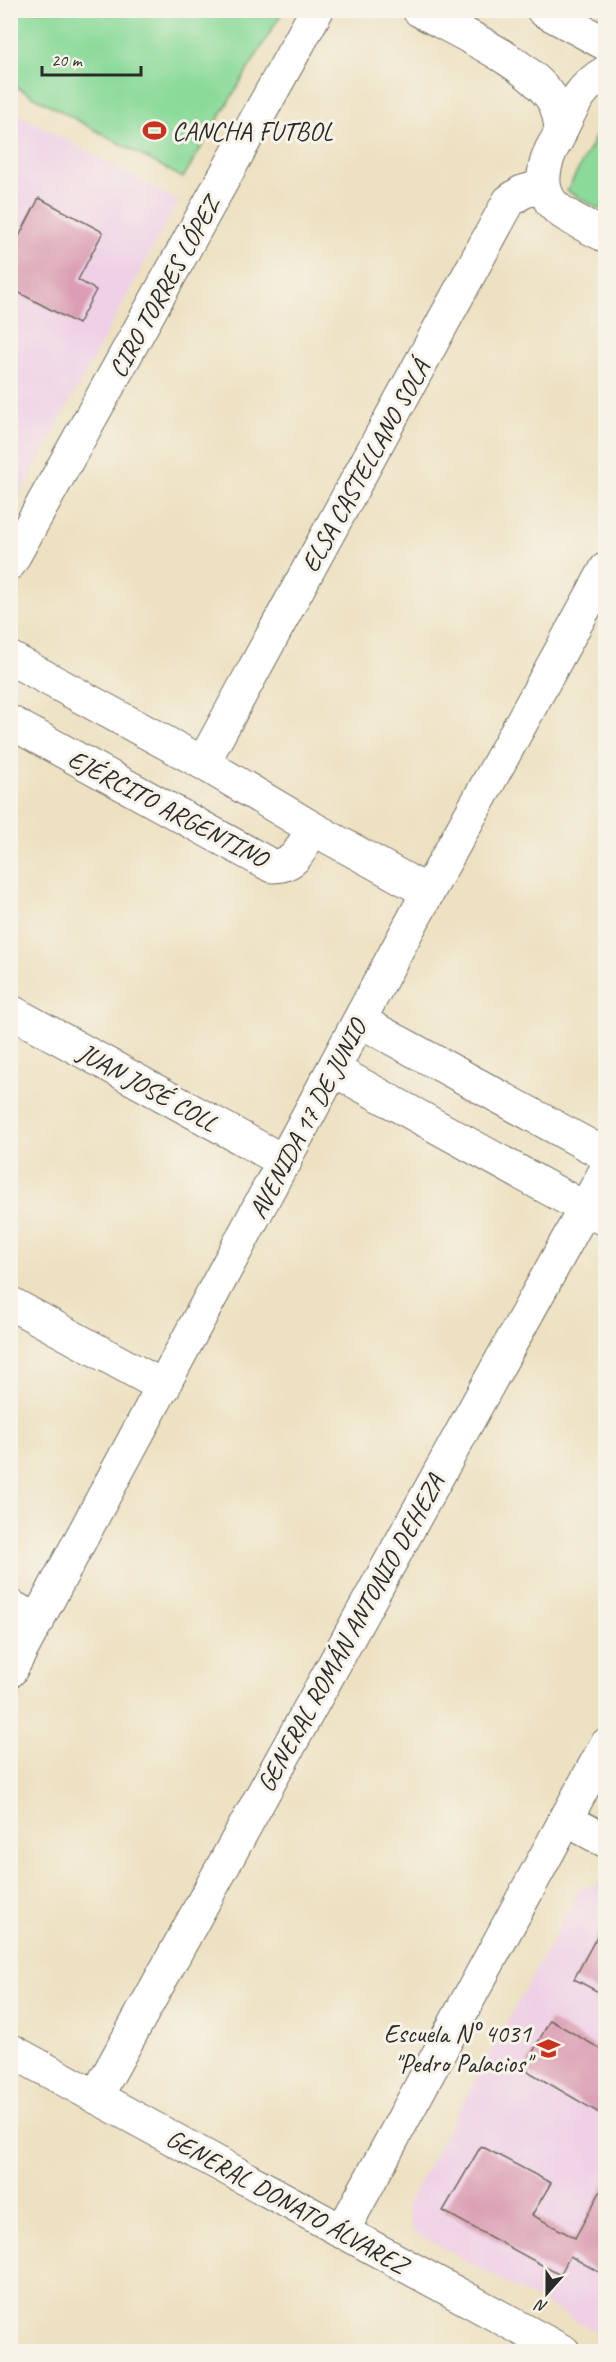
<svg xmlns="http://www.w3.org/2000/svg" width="616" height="2362" viewBox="0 0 616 2362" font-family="Caveat,sans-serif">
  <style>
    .built { fill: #efd0e6 }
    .green { fill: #8bda9a; stroke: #5b8262; stroke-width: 1.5 }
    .building { fill: #da9db3 }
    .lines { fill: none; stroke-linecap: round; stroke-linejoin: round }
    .minor-casing { stroke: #6f6b60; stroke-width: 35 }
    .tertiary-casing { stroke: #6f6b60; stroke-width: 35 }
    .secondary-casing { stroke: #6f6b60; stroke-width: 35 }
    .minor { stroke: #fff; stroke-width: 33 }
    .tertiary { stroke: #fff; stroke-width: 33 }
    .secondary { stroke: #fff; stroke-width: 33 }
    .labels { text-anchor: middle; stroke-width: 6; stroke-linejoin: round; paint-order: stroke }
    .poi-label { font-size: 26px; fill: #2b2b2b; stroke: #f7f3e8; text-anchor: start }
    .street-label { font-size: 26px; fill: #2b2b2b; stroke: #f7f3e8 }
  </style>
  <rect width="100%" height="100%" fill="#f7f3e8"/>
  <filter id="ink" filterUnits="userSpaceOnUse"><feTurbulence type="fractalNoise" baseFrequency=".0167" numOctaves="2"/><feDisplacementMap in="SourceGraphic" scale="12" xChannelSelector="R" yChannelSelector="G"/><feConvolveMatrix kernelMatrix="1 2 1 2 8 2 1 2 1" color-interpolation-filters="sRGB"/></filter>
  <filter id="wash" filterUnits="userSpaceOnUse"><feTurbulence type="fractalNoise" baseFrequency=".008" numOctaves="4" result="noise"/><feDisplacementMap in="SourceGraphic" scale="24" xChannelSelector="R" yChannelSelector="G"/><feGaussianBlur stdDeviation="1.35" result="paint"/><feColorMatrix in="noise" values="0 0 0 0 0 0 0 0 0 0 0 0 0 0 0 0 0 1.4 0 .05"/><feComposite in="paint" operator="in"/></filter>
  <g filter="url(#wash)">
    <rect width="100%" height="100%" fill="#ede1c1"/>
    <!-- built -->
    <g class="built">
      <path d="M11 110 178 201 11 511Z"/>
      <path d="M605 1882V2337L412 2231 406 2206 580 1889Z"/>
    </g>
    <!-- green -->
    <g class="green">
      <path d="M10 11 11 10 283 11 183 178 11 84Z"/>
      <path d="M605 119V212L567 191Z"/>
    </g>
    <g id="blocks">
      <!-- building -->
      <g class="building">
        <path d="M39 198 103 232 78 280 96 290 78 324 10 288V244L14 246Z"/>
        <path d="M603 1925 606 1927V1996L574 1979Z"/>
        <path d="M550 2020 606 2052V2117L524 2069Z"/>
        <path d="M481 2146 551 2183 532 2215 575 2238 606 2181V2276L570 2256 560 2275 443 2211Z"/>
      </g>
    </g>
  </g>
  <g filter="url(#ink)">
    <use href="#blocks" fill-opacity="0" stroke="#6f6b60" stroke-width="1.5"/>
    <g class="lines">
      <defs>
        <g id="minor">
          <path d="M10 563 317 10"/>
          <path d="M203 763 509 201 522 192 543 186"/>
          <path d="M10 1011 285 1162"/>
          <path d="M10 1303 164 1387"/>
          <path d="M10 1606 38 1621"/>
          <path d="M565 1819 606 1841"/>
          <path d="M10 2050 564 2352"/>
          <path d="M96 2097 606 1170"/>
          <path d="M342 2232 606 1745"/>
        </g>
        <g id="tertiary">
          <path d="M419 10C458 32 532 64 554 102 558 110 562 125 560 133 558 139 554 144 551 150 544 166 539 186 551 202 560 215 591 228 606 236"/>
          <path d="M543 10 606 44"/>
          <path d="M560 132C573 105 579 88 606 72"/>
          <path d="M10 658 203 763 312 828 428 892"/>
          <path d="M10 722 272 866C297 866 301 848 312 828"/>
          <path d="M360 1021 606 1155"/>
          <path d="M334 1070 606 1220"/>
        </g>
        <path id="secondary" d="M10 1671 428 892 606 569"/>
      </defs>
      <!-- minor casing -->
      <use href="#minor" class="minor-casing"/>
      <!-- tertiary casing -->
      <use href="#tertiary" class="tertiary-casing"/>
      <!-- secondary casing -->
      <use href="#secondary" class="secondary-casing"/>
      <!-- minor -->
      <use href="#minor" class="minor"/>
      <!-- tertiary -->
      <use href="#tertiary" class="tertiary"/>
      <!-- secondary -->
      <use href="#secondary" class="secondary"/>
    </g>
  </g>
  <!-- icons -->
  <defs>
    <symbol id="stadium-bare" viewBox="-9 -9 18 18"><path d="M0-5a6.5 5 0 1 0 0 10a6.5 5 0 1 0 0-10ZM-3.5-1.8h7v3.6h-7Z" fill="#c8321e" stroke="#f7f3e8" stroke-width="2.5" paint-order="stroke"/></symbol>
    <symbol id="school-bare" viewBox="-9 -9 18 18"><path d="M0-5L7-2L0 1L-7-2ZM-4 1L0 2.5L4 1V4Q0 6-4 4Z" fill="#c8321e" stroke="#f7f3e8" stroke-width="2.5" paint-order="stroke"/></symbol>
  </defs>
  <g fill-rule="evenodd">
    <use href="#stadium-bare" x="138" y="114" width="33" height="33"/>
    <use href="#school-bare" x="532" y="2032" width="33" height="33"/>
  </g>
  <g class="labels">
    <!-- poi labels -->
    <g class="poi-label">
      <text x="172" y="140">CANCHA FUTBOL</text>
      <text x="531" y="2042" text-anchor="end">Escuela N° 4031<tspan x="531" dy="30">"Pedro Palacios"</tspan></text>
    </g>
    <!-- street labels -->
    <g class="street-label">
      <text transform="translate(164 287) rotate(-61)" y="9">CIRO TORRES LÓPEZ</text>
      <text transform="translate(365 466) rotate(-61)" y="9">ELSA CASTELLANO SOLÁ</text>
      <text transform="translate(168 808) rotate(28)" y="9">EJÉRCITO ARGENTINO</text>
      <text transform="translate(148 1087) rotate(29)" y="9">JUAN JOSÉ COLL</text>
      <text transform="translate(307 1119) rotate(-62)" y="9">AVENIDA 17 DE JUNIO</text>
      <text transform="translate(350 1633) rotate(-61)" y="9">GENERAL ROMÁN ANTONIO DEHEZA</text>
      <text transform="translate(287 2201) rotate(29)" y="9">GENERAL DONATO ÁLVAREZ</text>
    </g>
  </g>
  <!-- margin -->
  <rect width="616" height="2362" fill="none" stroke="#f7f3e8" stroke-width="36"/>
  <!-- north arrow -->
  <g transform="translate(547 2293) rotate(201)" stroke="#f7f3e8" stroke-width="4.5" paint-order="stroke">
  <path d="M0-4.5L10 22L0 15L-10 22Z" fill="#2b2b2b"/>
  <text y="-9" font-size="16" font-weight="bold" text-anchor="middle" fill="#2b2b2b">N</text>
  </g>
  <!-- scale -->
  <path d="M42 66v9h99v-9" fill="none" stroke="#2b2b2b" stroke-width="3"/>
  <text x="51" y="66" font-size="18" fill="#2b2b2b" stroke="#f7f3e8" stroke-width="4.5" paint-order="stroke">20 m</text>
</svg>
